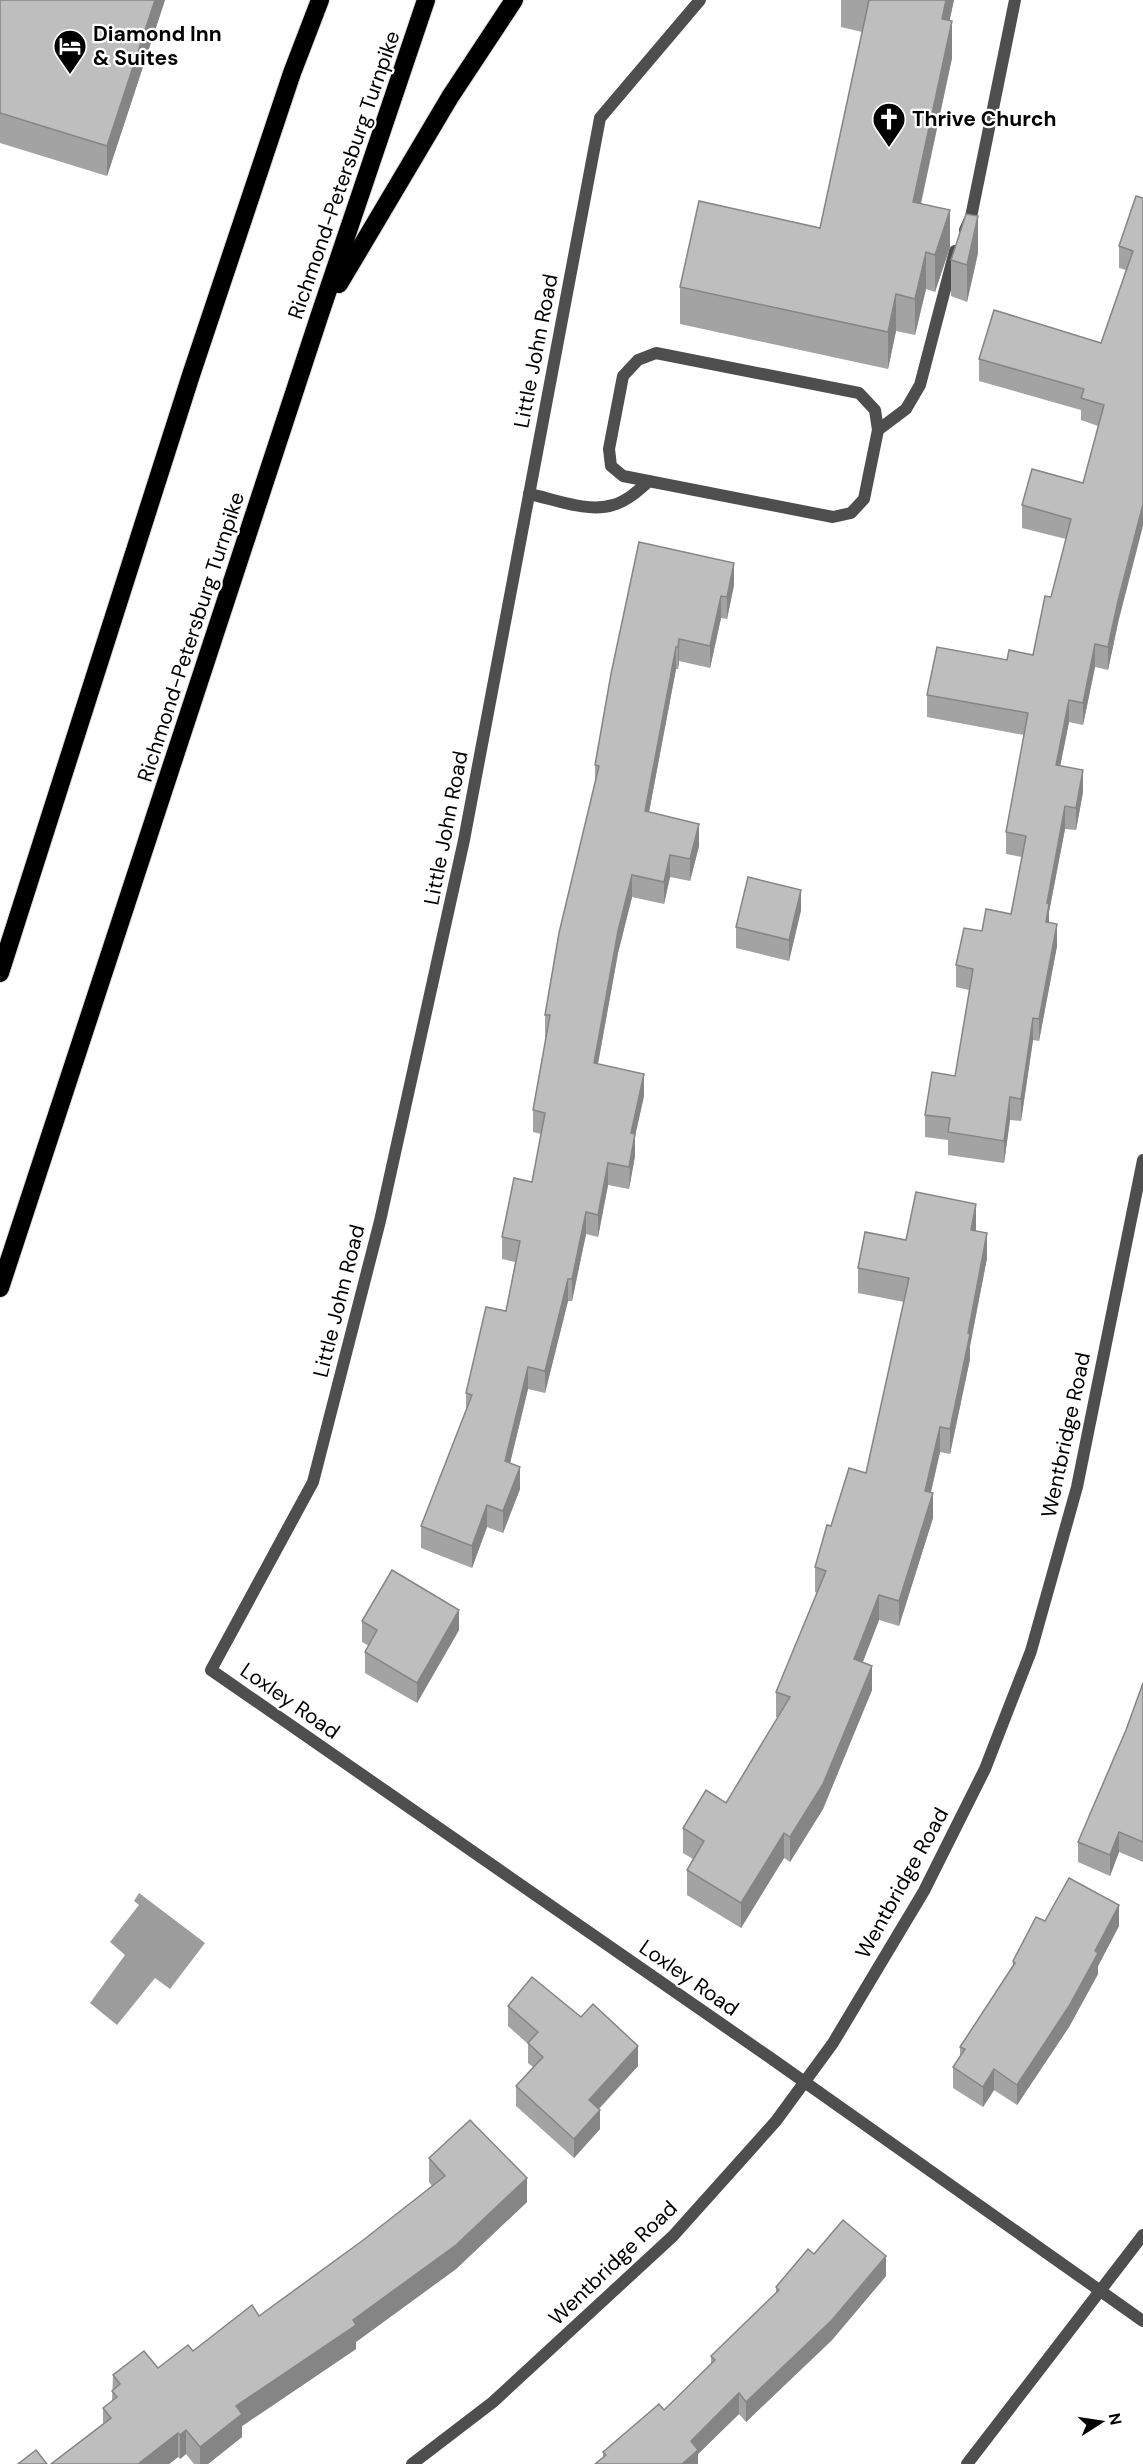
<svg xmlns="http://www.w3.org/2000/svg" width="1143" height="2464" viewBox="0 0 1143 2464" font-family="'DM Sans',sans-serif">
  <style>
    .water { fill: #9c9c9c }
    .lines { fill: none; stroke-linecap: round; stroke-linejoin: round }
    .highway-casing { stroke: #dbdbdb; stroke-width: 20 }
    .lane { stroke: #4e4e4e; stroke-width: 12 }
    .street { stroke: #4e4e4e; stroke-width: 12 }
    .highway { stroke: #000; stroke-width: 18 }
    .wall { fill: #a3a3a3 }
    .shaded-wall { fill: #858585 }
    .building { fill: #bebebe; stroke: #858585; stroke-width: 1.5 }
    .labels { text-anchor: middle; stroke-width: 4.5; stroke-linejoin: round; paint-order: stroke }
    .poi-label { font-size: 21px; font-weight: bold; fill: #000; stroke: #fff; text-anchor: start }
    .street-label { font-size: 21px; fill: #000; stroke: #fff }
  </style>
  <rect width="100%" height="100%" fill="#fff"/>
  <!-- water -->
  <path class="water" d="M139 1893 205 1943 170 1989 155 1978 117 2025 90 2003 125 1955 110 1942 139 1905 134 1901Z"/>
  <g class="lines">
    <defs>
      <g id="highway">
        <path d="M339 284 450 97 514 0"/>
        <path d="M0 973 191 375 292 73 320 0"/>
        <path d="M0 1288 319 317 426 0"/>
      </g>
    </defs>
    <!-- highway casing -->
    <use href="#highway" class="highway-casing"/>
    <!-- lane -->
    <g class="lane">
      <path d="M965 230 971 217 1015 0"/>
      <path d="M656 353 859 393 875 410 878 430 864 499 851 513 833 517 623 476 611 466 609 449 623 376 638 360Z"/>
      <path d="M878 430 906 409 920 385 955 251"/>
      <path d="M529 494C554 499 588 513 613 505 627 501 638 491 649 481"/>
      <path d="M967 2464 1143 2235"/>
    </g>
    <!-- street -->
    <g class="street">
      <path d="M700 0 600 118 464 840 380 1221 313 1482 211 1670 772 2059 1143 2321"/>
      <path d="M412 2464 493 2402 673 2236 776 2121 833 2043 924 1891 985 1769 1031 1651 1077 1487 1143 1160"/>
    </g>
    <!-- highway -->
    <use href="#highway" class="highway"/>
  </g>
  <!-- wall -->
  <g class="wall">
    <path d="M0 0H165L107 176 0 143Z"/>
    <path d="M841 0H954L949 21 952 58 921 204 950 247 935 292 926 289 915 335 896 331 888 369 680 324V287L820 228 862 32 841 27Z"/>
    <path d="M1136 196 1118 623 1108 670 1095 667 1083 725 1069 722 1060 766 1083 792 1076 830 1065 829 1049 912V923L1057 946 1039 1041 1033 1040 1021 1121 1010 1120 1004 1163 948 1155V1140L925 1137V1115L955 1076 969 990 956 987V965L982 931 1011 914 1022 857 1006 854V832L1024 735 927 717V695L1007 660 1033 655 1051 597 1066 539 1022 528V505L1083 483 1098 426 1081 420V410L979 381V359L1101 343 1126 270 1119 268V246Z"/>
    <path d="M978 253 967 302 951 296V260Z"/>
    <path d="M734 585 727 619 721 618 710 668 679 661 678 669H676L649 812 699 846 690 881 670 877 664 904 632 897 618 953 598 1064 644 1096 635 1136V1156L629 1189 608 1185 598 1237 586 1234 572 1301H568L545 1393 528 1389 510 1463 520 1489 503 1533 487 1527 472 1568 421 1548V1526L466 1411V1393L506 1311 515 1262 502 1259V1237L532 1182 541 1134 533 1132V1110L546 1037H545V1015L595 783V765L611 674Z"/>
    <path d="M801 910 789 961 736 948V927Z"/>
    <path d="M976 1229V1231L987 1258 970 1346V1359L950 1454 940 1452 931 1493 933 1518 899 1626 879 1620 863 1662 872 1690 823 1809 790 1862 784 1858 741 1928 687 1895V1870L693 1859 683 1853V1828L726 1803 778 1717H776V1692L817 1593 815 1592V1567L831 1526 866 1473 904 1302 858 1293V1268L906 1240Z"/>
    <path d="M362 1621 459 1630 417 1703 365 1673V1652L369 1646 362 1642Z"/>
    <path d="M1143 1683V1862L1119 1852 1110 1876 1078 1862V1842L1126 1730Z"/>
    <path d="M1045 1921 1119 1926 1098 1966V1974L1069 2027 1017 2105 994 2090 983 2107 953 2088V2067L960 2057V2047L1013 1967V1961Z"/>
    <path d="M508 2006 638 2066 599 2109 600 2129 574 2158 516 2106V2086L533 2067 528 2063V2044L508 2026Z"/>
    <path d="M429 2158 527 2202 456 2269 356 2342V2349L242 2426V2437L208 2464H194L186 2454 180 2459 178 2457 169 2464H51L103 2424V2408L112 2401 113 2375 158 2368 259 2316 362 2241 432 2186 429 2182Z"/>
    <path d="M814 2254 886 2276 832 2340 746 2422 739 2414 698 2454V2464L603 2458V2452L664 2410 711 2364V2356L776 2293V2287Z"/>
  </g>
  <!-- shaded-wall -->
  <g class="shaded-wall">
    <path d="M155 0H165L107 176V146Z"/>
    <path d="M946 0H954L942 56V19Z"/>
    <path d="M952 21V58L913 239V202Z"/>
    <path d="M950 210V247L935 292V255Z"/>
    <path d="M978 216V253L967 302V265Z"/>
    <path d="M926 252V289L915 335V299Z"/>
    <path d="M896 294V331L888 369V332Z"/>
    <path d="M1143 504V526L1118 623 1108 670V647L1118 601Z"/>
    <path d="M734 563V585L727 619V597Z"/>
    <path d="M721 596V618L710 668V646Z"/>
    <path d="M679 639V661L678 669V647Z"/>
    <path d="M1095 644V667L1083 725V703Z"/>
    <path d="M676 647V669L645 833V811Z"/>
    <path d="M1069 700V722L1056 787V765Z"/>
    <path d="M1083 770V792L1076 830V808Z"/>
    <path d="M1065 806V829L1049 912V926L1046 922 1047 903Z"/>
    <path d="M699 824V846L690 881V859Z"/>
    <path d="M670 855V877L664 904V882Z"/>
    <path d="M632 875V897L618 953 594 1085V1063L618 931Z"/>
    <path d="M801 890V910L789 961V940Z"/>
    <path d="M1057 924V946L1039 1041V1019Z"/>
    <path d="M1033 1018V1040L1021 1121V1099Z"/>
    <path d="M644 1074V1096L635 1136V1156L629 1189 631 1133Z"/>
    <path d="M1010 1097V1120L1004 1163V1141Z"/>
    <path d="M608 1163V1185L598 1237V1215Z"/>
    <path d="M976 1204V1229L971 1255V1230Z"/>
    <path d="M586 1212V1234L572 1301V1279Z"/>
    <path d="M987 1233V1258L970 1346V1359L950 1454V1429Z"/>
    <path d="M568 1279V1301L545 1393V1371Z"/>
    <path d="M528 1367V1389L505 1484V1461Z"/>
    <path d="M940 1427V1452L925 1516V1491Z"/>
    <path d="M520 1467V1489L503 1533V1511Z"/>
    <path d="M933 1493V1518L899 1626V1601Z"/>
    <path d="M487 1505V1527L472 1568V1546Z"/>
    <path d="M879 1595V1620L854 1684V1659Z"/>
    <path d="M459 1610V1630L417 1703V1683Z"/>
    <path d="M872 1666V1690L823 1809 790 1862V1837Z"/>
    <path d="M1119 1832V1852L1110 1876V1855Z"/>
    <path d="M784 1833V1858L741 1928V1903Z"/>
    <path d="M1119 1905V1926L1098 1966V1974L1069 2027 1017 2105V2085L1095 1951Z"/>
    <path d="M638 2046V2066L589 2119V2100Z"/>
    <path d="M994 2069V2090L983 2107V2087Z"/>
    <path d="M600 2110V2129L574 2158V2139Z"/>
    <path d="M527 2178V2202L456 2269 356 2342V2349L242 2426V2437L208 2464H200V2447L236 2406 353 2320Z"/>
    <path d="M886 2256V2276L832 2340 746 2422V2402Z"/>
    <path d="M739 2393V2414L698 2454V2464H682L691 2441Z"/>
    <path d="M186 2430V2454L180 2459V2435Z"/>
    <path d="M178 2433V2457L169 2464H138Z"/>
  </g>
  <!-- building -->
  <g class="building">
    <path d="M0 0H155L107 146 0 113Z"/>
    <path d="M869 0H946L942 19 952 21 913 202 950 210 935 255 926 252 915 299 896 294 888 332 680 287 699 201 820 228Z"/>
    <path d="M1136 196 1143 198V504L1118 601 1108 647 1095 644 1083 703 1069 700 1056 765 1083 770 1076 808 1065 806 1047 903 1049 904 1046 922 1057 924 1039 1019 1033 1018 1021 1099 1010 1097 1004 1141 948 1132 950 1118 925 1115 932 1072 955 1076 973 969 956 965 964 928 982 931 986 909 1011 914 1026 836 1006 832 1028 713 927 695 937 647 1007 660 1009 650 1033 655 1045 596 1051 597 1071 519 1022 505 1032 469 1083 483 1104 405 1081 398 1084 389 979 359 994 310 1101 343 1133 251 1119 246Z"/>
    <path d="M966 214 978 216 967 265 951 260Z"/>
    <path d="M639 542 734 563 727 597 721 596 710 646 679 639 678 647H676L645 811 699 824 690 859 670 855 664 882 632 875 618 931 594 1063 644 1074 631 1133 635 1134 629 1167 608 1163 598 1215 586 1212 572 1279H568L545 1371 528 1367 505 1461 520 1467 503 1511 487 1505 472 1546 421 1526 472 1395 466 1393 486 1307 506 1311 520 1241 502 1237 514 1178 532 1182 545 1113 533 1110 550 1015H545L559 933 599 766 595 765 611 674Z"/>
    <path d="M748 877 801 890 789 940 736 927Z"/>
    <path d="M916 1192 976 1204 971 1230 987 1233 968 1333 970 1334 950 1429 940 1427 925 1491 933 1493 899 1601 879 1595 854 1659 872 1666 823 1784 790 1837 784 1833 741 1903 687 1870 704 1841 683 1828 706 1790 726 1803 790 1697 776 1692 826 1571 815 1567 827 1525 831 1526 849 1468 866 1473 909 1278 858 1268 865 1232 906 1240Z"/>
    <path d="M392 1570 459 1610 417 1683 365 1652 377 1630 362 1621Z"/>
    <path d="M1143 1683V1842L1119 1832 1110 1855 1078 1842 1126 1730Z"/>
    <path d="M1069 1878 1119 1905 1095 1951 1098 1953 1069 2006 1017 2085 994 2069 983 2087 953 2067 965 2049 960 2047 1015 1963 1013 1961 1036 1917 1045 1921Z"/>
    <path d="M532 1977 581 2017 593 2004 638 2046 589 2100 600 2110 574 2139 516 2086 543 2057 528 2043 538 2032 508 2006Z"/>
    <path d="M470 2120 527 2178 456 2245 353 2320 356 2325 236 2406 242 2414 200 2447 186 2430 180 2435 178 2433 138 2464H51L111 2418 103 2408 117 2397 112 2391 120 2384 113 2375 144 2351 158 2368 188 2345 193 2351 252 2305 259 2316 362 2241 445 2176 429 2158Z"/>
    <path d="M843 2220 886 2256 832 2320 746 2402 739 2393 691 2441 698 2450 682 2464H595L606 2455 603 2452 659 2404 664 2410 715 2360 711 2356 779 2290 776 2287 808 2249 814 2254Z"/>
    <path d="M36 2450 47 2464H18Z"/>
  </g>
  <!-- icons -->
  <defs>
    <symbol id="hotel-pin" viewBox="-11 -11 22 30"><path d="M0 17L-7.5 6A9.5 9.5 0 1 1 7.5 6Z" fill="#000" stroke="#fff"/><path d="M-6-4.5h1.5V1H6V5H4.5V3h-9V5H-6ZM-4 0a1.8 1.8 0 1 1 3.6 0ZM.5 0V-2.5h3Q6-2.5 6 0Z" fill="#fff"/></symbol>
    <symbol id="church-pin" viewBox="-11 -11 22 30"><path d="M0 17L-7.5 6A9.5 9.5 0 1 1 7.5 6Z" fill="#000" stroke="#fff"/><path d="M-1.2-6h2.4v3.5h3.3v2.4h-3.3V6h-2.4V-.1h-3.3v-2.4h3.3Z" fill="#fff"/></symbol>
  </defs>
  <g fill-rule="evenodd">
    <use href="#hotel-pin" x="51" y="27" width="38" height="52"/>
    <use href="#church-pin" x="870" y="100" width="38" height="52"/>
  </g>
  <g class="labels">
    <!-- poi labels -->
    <g class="poi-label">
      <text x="93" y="41">Diamond Inn<tspan x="93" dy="24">&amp; Suites</tspan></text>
      <text x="912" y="126">Thrive Church</text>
    </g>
    <!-- street labels -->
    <g class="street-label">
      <text transform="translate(344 175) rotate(-71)" y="7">Richmond-Petersburg Turnpike</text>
      <text transform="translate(536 351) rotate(-79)" y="7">Little John Road</text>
      <text transform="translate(191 637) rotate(-72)" y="7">Richmond-Petersburg Turnpike</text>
      <text transform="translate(446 828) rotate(-79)" y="7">Little John Road</text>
      <text transform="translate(339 1301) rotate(-76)" y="7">Little John Road</text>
      <text transform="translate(1066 1435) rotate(-78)" y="7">Wentbridge Road</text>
      <text transform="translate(290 1701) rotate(35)" y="7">Loxley Road</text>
      <text transform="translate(902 1883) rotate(-61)" y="7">Wentbridge Road</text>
      <text transform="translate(689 1978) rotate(35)" y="7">Loxley Road</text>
      <text transform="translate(613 2263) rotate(-44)" y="7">Wentbridge Road</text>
    </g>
  </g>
  <!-- north arrow -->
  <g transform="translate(1101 2422) rotate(78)" stroke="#ffffff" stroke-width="4.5" paint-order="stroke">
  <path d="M0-4.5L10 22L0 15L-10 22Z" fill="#000000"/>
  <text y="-9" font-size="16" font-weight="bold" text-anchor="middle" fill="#000000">N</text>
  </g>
</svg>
